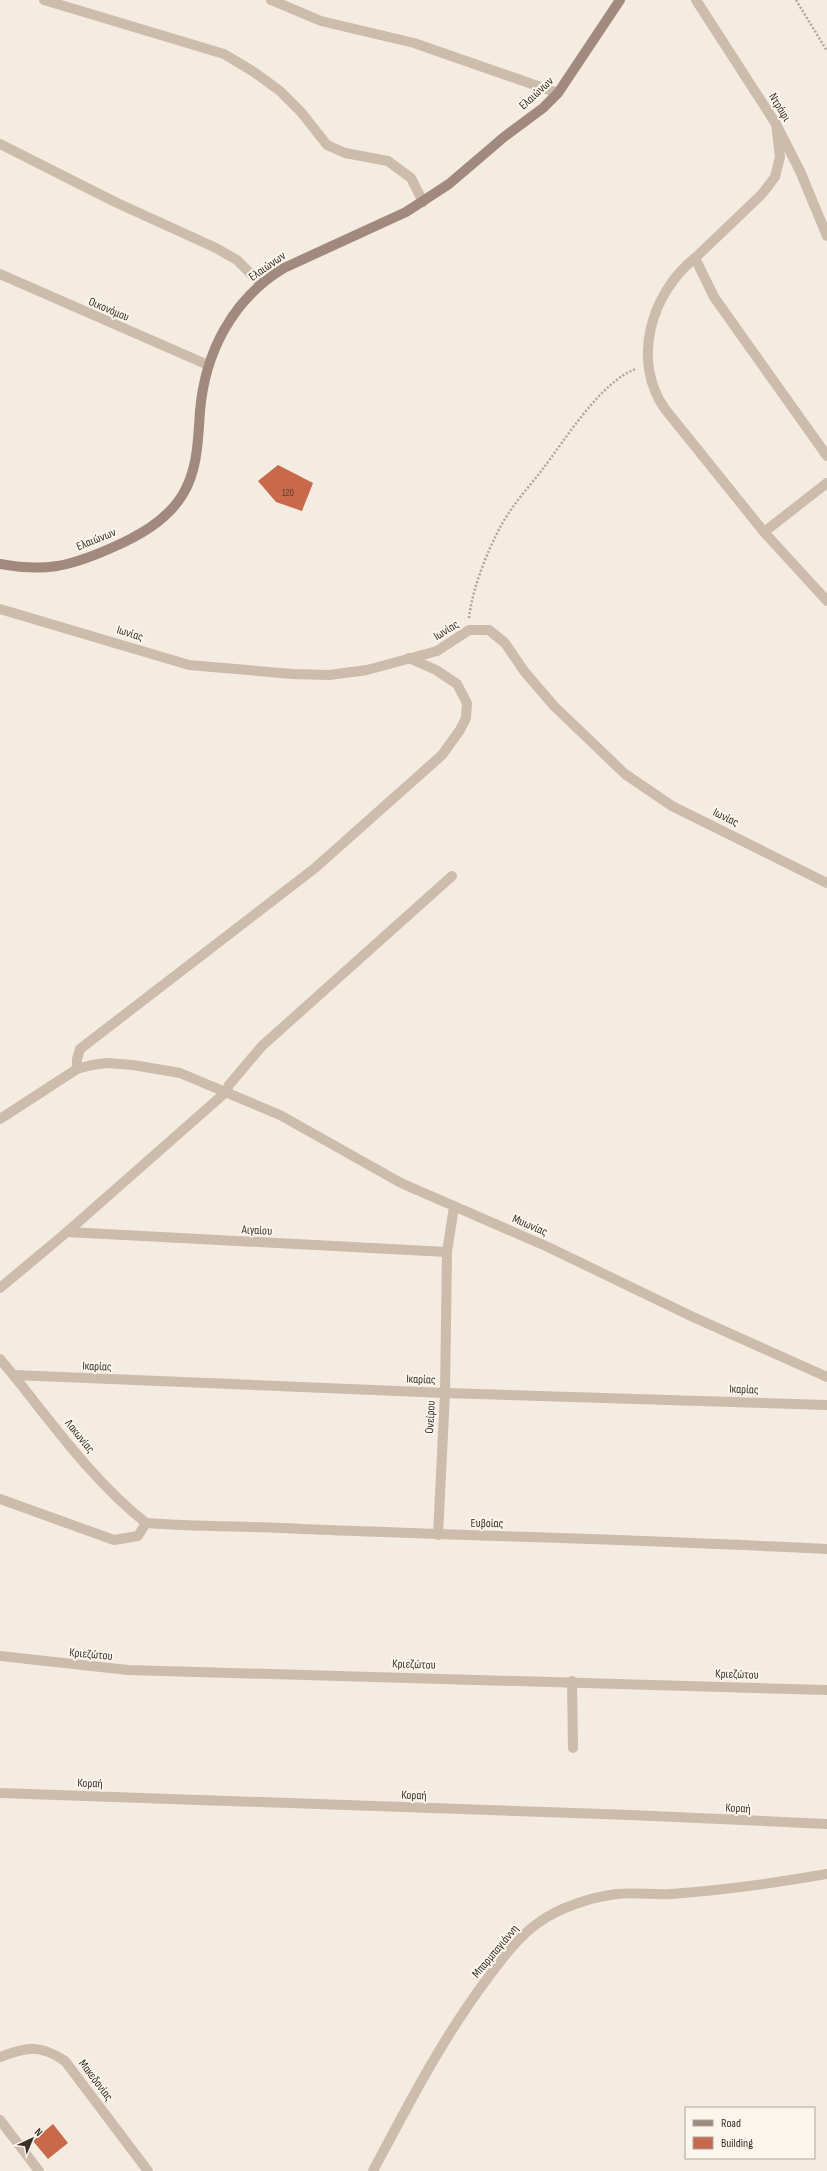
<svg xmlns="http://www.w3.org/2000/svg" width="827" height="2171" viewBox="0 0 827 2171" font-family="'Sofia Sans Condensed',sans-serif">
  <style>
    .building { fill: #c8694b }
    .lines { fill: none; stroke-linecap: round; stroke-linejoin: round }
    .path { stroke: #b9a596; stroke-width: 2.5; stroke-dasharray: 2 2; stroke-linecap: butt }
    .minor { stroke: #cdbbac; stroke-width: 10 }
    .secondary { stroke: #a18a7d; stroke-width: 10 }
    .labels { text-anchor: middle; stroke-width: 4; stroke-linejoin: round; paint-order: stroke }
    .number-label { font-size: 10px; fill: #5e3e33 }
    .street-label { font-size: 12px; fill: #3b302b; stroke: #fbf5ee }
  </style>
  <rect width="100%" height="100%" fill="#f4ebe1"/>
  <!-- building -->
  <g class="building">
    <path d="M278 465 313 483 302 511 276 502 258 481Z"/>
    <path d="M53 2124 68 2143 48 2159 33 2141Z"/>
  </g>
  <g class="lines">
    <!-- path -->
    <g class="path">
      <path d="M796 0 827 51"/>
      <path d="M469 618C472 589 488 549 502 524 513 504 529 487 542 470 565 440 601 381 636 369"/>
    </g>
    <!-- minor -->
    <g class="minor">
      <path d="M44 0 224 54 254 72 280 91 301 112 327 145 345 153 388 161 411 178 423 202"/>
      <path d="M271 0 321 21 414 43 558 93"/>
      <path d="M696 0 776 124 800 171 827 236"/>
      <path d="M776 124 780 157 775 177 762 194 695 258 714 297 827 456"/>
      <path d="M0 144 115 202 216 248 237 260 261 284"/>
      <path d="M695 258C651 293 631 361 665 409L764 532 827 601"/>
      <path d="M0 274 208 365"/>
      <path d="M764 532 827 483"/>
      <path d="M0 609 189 665 292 674 329 675 367 670 437 651 469 630H489L505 643 524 671 554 706 625 774 672 806 827 883"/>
      <path d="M77 1069V1059L80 1049 315 868 442 755 460 730 466 718 467 703 457 684 436 670 409 658"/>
      <path d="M0 1119 77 1069 92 1065 107 1063 133 1065 180 1073 280 1115 401 1183 548 1247 693 1317 827 1377"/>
      <path d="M67 1232 447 1252"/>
      <path d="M0 1288 67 1232 226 1092 229 1085 262 1046 452 876"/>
      <path d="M0 1359C47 1415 88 1477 146 1523"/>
      <path d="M14 1375 445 1393 827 1405"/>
      <path d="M0 1499 114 1540 138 1536 146 1523"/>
      <path d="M146 1523C198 1527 251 1526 303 1529 478 1536 652 1540 827 1549"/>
      <path d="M438 1535 445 1393 447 1252 454 1207"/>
      <path d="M0 1656 128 1670 827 1690"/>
      <path d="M572 1681 573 1748"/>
      <path d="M0 1793 631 1815 827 1824"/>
      <path d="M0 2057C27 2047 40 2044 65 2061L148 2171"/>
      <path d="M0 2120 39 2171"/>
      <path d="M373 2171C408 2105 442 2039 487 1979 502 1959 517 1938 538 1923 558 1908 591 1897 617 1894 634 1892 653 1895 671 1894 723 1890 776 1883 827 1874"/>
    </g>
    <!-- secondary -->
    <path class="secondary" d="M0 564C44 572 68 567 109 549 137 537 167 521 183 494 198 469 198 439 200 411 205 353 232 299 284 268L406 212 449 184 504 137 543 108 558 93 620 0"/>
  </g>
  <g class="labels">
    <!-- number labels -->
    <g class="number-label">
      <text x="288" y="496">120</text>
    </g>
    <!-- street labels -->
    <g class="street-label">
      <text transform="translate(536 93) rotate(-43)" y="4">Ελαιώνων</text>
      <text transform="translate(780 107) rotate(59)" y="4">Ντράφι</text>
      <text transform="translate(267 266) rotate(-35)" y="4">Ελαιώνων</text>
      <text transform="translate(109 309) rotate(23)" y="4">Οικονόμου</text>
      <text transform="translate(96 539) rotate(-22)" y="4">Ελαιώνων</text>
      <text transform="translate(446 630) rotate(-32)" y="4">Ιωνίας</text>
      <text transform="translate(130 633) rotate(17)" y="4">Ιωνίας</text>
      <text transform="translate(726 817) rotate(26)" y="4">Ιωνίας</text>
      <text transform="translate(530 1225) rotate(23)" y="4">Μυωνίας</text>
      <text transform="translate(257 1230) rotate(3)" y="4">Αιγαίου</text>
      <text transform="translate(97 1366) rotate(2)" y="4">Ικαρίας</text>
      <text transform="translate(421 1379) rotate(2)" y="4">Ικαρίας</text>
      <text transform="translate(744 1389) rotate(2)" y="4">Ικαρίας</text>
      <text transform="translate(430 1417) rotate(-87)" y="4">Ονείρου</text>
      <text transform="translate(80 1436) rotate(51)" y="4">Λακωνίας</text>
      <text transform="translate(487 1523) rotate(1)" y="4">Ευβοίας</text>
      <text transform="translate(91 1654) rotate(5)" y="4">Κριεζώτου</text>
      <text transform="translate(414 1664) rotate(2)" y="4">Κριεζώτου</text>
      <text transform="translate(737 1674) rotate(2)" y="4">Κριεζώτου</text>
      <text transform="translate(90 1783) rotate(2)" y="4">Κοραή</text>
      <text transform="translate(414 1795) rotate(2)" y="4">Κοραή</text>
      <text transform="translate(738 1808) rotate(3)" y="4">Κοραή</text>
      <text transform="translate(495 1951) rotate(-50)" y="4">Μπαρμπαγιάννη</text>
      <text transform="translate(96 2080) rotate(53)" y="4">Μακεδονίας</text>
    </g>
  </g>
  <!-- legend -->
  <rect x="685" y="2107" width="130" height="52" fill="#fbf5ee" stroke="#aea6a0"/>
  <rect x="693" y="2120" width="20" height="6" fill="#a18a7d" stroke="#aea6a0"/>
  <text x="721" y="2127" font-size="12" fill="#3b302b">Road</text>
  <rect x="693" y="2137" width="20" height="12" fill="#c8694b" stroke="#aea6a0"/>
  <text x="721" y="2147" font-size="12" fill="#3b302b">Building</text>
  <!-- north arrow -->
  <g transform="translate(32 2139) rotate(44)" stroke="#fbf5ee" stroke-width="3" paint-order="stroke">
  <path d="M0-3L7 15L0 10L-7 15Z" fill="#3b302b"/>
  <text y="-6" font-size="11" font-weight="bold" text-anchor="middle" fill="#3b302b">N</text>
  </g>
</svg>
